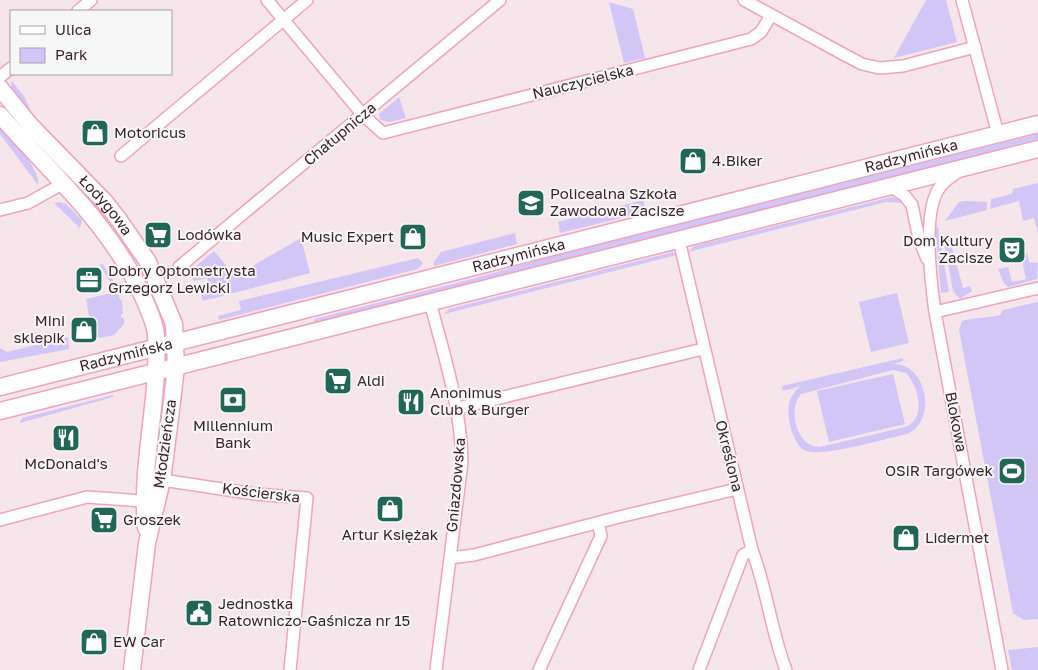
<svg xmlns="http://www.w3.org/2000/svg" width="1038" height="670" viewBox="0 0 1038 670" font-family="'Golos Text',sans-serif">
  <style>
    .green { fill: #d2c6f7; fill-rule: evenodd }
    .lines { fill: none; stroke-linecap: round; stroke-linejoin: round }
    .minor-casing { stroke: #efa3be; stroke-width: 14 }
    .secondary-casing { stroke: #efa3be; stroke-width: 19 }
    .minor { stroke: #fff; stroke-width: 11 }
    .secondary { stroke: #fff; stroke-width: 16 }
    .labels { text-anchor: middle; stroke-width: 4; stroke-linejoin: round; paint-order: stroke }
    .street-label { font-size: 15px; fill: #3a1e28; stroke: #f7f7f7 }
    .poi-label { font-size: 15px; fill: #3a1e28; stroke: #f7f7f7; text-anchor: start }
  </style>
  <rect width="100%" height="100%" fill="#f6e5ea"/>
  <!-- green -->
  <g class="green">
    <path d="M926 0H946L957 42 894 58Z"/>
    <path d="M609 2 633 9 645 58 624 63Z"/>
    <path d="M11 80 24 96 33 116 12 92Z"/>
    <path d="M399 97 406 118 389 122 380 120 379 114Z"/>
    <path d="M0 125C10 138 42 170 38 185L0 134Z"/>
    <path d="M1038 134V139L959 160 315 323 314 319 468 280 560 254Z"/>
    <path d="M1038 183V234L1034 218 1023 221 1019 201 990 209 991 199 1012 194 1013 189Z"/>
    <path d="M892 197 905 203 886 202 688 252 694 246Z"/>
    <path d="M643 200 646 212 560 233 558 222Z"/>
    <path d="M965 201 987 202V210L945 221 959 202Z"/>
    <path d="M59 202 66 204 82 220 80 228 54 203Z"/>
    <path d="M938 227 949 292 941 293 935 228Z"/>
    <path d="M515 233 517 244 434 266V262L441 252Z"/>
    <path d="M943 237 950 240 963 288 970 286 972 291 960 299 953 291Z"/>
    <path d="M301 238 310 273 203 301 200 292 202 289 209 287 207 278 194 281 188 273 214 251 235 276Z"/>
    <path d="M673 252 677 255 444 314 449 309Z"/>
    <path d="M1027 253 1029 262 1038 263 1037 279 1008 287 1004 283 998 269 1008 267 1012 282 1026 279 1021 255Z"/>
    <path d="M418 258 423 263 418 269 219 320 218 316 241 310 239 301Z"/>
    <path d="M102 263 114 282 120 300H122L123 314H121V318H124V324L114 335 100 338 92 332 86 299 116 292 100 265Z"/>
    <path d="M897 293 909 343 871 352 859 302Z"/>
    <path d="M1038 302V619L1024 620 1013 613 959 330 962 321C976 317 987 318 1000 315L1003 310Z"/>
    <path d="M68 337 69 349 0 362V348L7 352Z"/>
    <path d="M903 358V361L894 364C927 364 938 421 907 434 887 438 819 459 804 450 795 444 791 430 789 420 787 405 789 395 801 386L783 391 782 386ZM893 370 906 373C919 387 927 419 905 427L820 447C797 448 787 409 801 394Z"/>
    <path d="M893 374 905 424 829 442 817 391Z"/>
    <path d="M113 395V397L20 423 22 418Z"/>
    <path d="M1038 647V670H1012L1008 650Z"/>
  </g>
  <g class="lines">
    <defs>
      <g id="minor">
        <path d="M267 0 363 115 383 133 751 39 761 32 771 15"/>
        <path d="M744 0 843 54 862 64 879 68 903 66 975 47"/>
        <path d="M962 0 998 134"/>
        <path d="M78 11 91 0"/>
        <path d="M0 77 11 68"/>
        <path d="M121 156 307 0"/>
        <path d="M958 172C952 176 944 181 940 187 922 210 931 283 935 312L1002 670"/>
        <path d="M890 186 905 196 912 205 919 239 927 259"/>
        <path d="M0 210 28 203 62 184"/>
        <path d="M679 240 752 550C767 589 771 631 786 670"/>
        <path d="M179 267 500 0"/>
        <path d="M430 302C444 355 461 407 462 462L436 670"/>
        <path d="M935 312 1038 288"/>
        <path d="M458 408 703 349"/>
        <path d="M162 480 255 494 307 498 290 670"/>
        <path d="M0 520 87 497 143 501"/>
        <path d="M450 558 474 555 619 517 737 489"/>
        <path d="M539 670 601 536 598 523"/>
        <path d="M699 670 743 555 752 550"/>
      </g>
      <g id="secondary">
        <path id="s1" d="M0 88 30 125 104 201 119 220 148 262 174 324 176 367 170 418 162 480 147 543 132 670"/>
        <path d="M0 115C51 173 113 227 144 299 149 311 155 322 156 335 160 400 140 463 146 528"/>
        <path id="s2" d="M0 387 1038 124"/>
        <path d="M0 411 1038 149"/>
      </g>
    </defs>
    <!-- minor casing -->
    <use href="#minor" class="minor-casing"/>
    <!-- secondary casing -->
    <use href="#secondary" class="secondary-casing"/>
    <!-- minor -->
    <use href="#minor" class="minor"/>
    <!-- secondary -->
    <use href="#secondary" class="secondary"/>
  </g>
  <!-- icons -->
  <defs>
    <symbol id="shop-square" viewBox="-11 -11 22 22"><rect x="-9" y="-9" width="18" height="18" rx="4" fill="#226658" stroke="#f7f7f7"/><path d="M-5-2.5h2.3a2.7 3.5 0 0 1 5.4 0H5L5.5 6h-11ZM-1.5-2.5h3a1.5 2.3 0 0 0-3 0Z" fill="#fff"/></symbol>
    <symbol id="university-square" viewBox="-11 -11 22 22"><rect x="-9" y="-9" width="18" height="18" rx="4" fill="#226658" stroke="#f7f7f7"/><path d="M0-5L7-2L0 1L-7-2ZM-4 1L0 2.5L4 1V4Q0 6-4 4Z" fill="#fff"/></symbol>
    <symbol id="supermarket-square" viewBox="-11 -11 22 22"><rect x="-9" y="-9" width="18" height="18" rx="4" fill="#226658" stroke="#f7f7f7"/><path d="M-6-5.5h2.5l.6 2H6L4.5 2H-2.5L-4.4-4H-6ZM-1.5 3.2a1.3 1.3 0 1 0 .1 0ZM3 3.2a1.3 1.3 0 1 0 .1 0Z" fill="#fff"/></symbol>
    <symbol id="theatre-square" viewBox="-11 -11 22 22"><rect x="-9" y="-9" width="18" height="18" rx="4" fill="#226658" stroke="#f7f7f7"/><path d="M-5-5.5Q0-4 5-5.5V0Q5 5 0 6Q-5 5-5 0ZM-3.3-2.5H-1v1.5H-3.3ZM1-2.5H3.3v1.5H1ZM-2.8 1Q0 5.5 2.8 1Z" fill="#fff"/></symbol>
    <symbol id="office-square" viewBox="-11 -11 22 22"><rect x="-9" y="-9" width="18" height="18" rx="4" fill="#226658" stroke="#f7f7f7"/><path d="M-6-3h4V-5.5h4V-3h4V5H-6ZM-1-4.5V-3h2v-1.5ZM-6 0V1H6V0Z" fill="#fff"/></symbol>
    <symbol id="bank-square" viewBox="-11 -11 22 22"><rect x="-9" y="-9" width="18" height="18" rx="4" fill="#226658" stroke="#f7f7f7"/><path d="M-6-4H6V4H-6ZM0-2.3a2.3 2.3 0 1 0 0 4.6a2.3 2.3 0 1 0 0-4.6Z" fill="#fff"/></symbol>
    <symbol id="restaurant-square" viewBox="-11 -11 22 22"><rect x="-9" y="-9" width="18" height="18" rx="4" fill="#226658" stroke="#f7f7f7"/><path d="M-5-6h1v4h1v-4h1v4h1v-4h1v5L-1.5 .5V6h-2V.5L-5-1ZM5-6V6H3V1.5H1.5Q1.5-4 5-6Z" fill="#fff"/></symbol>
    <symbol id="stadium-square" viewBox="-11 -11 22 22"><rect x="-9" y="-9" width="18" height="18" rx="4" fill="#226658" stroke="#f7f7f7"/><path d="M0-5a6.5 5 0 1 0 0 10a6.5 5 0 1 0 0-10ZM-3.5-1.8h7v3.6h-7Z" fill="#fff"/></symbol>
    <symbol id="civic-square" viewBox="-11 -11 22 22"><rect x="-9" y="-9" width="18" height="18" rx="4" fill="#226658" stroke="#f7f7f7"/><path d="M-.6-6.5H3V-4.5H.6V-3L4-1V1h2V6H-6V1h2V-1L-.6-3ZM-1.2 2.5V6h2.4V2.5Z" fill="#fff"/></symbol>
  </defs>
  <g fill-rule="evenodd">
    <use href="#shop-square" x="79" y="117" width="32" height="32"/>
    <use href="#shop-square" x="677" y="145" width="32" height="32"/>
    <use href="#university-square" x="515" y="187" width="32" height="32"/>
    <use href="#supermarket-square" x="142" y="219" width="32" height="32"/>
    <use href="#shop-square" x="397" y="221" width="32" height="32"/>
    <use href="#theatre-square" x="996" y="234" width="32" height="32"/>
    <use href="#office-square" x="73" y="264" width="32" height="32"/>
    <use href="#shop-square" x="68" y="314" width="32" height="32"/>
    <use href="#supermarket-square" x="322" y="365" width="32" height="32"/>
    <use href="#bank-square" x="217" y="384" width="32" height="32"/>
    <use href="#restaurant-square" x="395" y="386" width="32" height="32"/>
    <use href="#restaurant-square" x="50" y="422" width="32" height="32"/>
    <use href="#stadium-square" x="996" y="455" width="32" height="32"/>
    <use href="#shop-square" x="374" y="493" width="32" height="32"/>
    <use href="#supermarket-square" x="88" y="504" width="32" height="32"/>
    <use href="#shop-square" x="890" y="522" width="32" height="32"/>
    <use href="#civic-square" x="183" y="597" width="32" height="32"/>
    <use href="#shop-square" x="78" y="626" width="32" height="32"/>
  </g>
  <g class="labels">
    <!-- street labels -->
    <g class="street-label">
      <text transform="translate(583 82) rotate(-14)" y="5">Nauczycielska</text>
      <text transform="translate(340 134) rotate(-40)" y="5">Chałupnicza</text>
      <text dy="5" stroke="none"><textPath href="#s2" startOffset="940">Radzymińska</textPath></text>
      <text dy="5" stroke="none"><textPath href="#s1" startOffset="158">Łodygowa</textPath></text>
      <text dy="5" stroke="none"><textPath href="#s2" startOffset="535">Radzymińska</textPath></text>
      <text dy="5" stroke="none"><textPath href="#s2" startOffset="130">Radzymińska</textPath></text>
      <text transform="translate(956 422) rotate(79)" y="5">Blokowa</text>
      <text transform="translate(165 444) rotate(-82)" y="5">Młodzieńcza</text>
      <text transform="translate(729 456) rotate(76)" y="5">Określona</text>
      <text transform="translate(456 485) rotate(-85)" y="5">Gniazdowska</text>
      <text transform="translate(261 493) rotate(7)" y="5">Kościerska</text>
    </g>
    <!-- poi labels -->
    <g class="poi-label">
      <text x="114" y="138">Motoricus</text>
      <text x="712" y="166">4.Biker</text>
      <text x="550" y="199">Policealna Szkoła<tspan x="550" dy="17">Zawodowa Zacisze</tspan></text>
      <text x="177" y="240">Lodówka</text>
      <text x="394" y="242" text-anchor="end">Music Expert</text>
      <text x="993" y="246" text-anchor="end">Dom Kultury<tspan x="993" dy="17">Zacisze</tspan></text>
      <text x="108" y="276">Dobry Optometrysta<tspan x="108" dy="17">Grzegorz Lewicki</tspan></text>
      <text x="65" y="326" text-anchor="end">Mini<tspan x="65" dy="17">sklepik</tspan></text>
      <text x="357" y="386">Aldi</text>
      <text x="430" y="398">Anonimus<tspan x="430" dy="17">Club &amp; Burger</tspan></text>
      <text x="233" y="431" text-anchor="middle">Millennium<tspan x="233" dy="17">Bank</tspan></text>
      <text x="66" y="469" text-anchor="middle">McDonald's</text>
      <text x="993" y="476" text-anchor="end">OSiR Targówek</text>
      <text x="123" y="525">Groszek</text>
      <text x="390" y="540" text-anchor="middle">Artur Księżak</text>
      <text x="925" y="543">Lidermet</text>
      <text x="218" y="609">Jednostka<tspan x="218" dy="17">Ratowniczo-Gaśnicza nr 15</tspan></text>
      <text x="113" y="647">EW Car</text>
    </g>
  </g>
  <!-- legend -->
  <rect x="10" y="10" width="162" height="65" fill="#f7f7f7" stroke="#aba0a4"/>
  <rect x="20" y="26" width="25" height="8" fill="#ffffff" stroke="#aba0a4"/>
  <text x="55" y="35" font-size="15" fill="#3a1e28">Ulica</text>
  <rect x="20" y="48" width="25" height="15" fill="#d2c6f7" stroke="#aba0a4"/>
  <text x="55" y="60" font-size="15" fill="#3a1e28">Park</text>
</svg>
